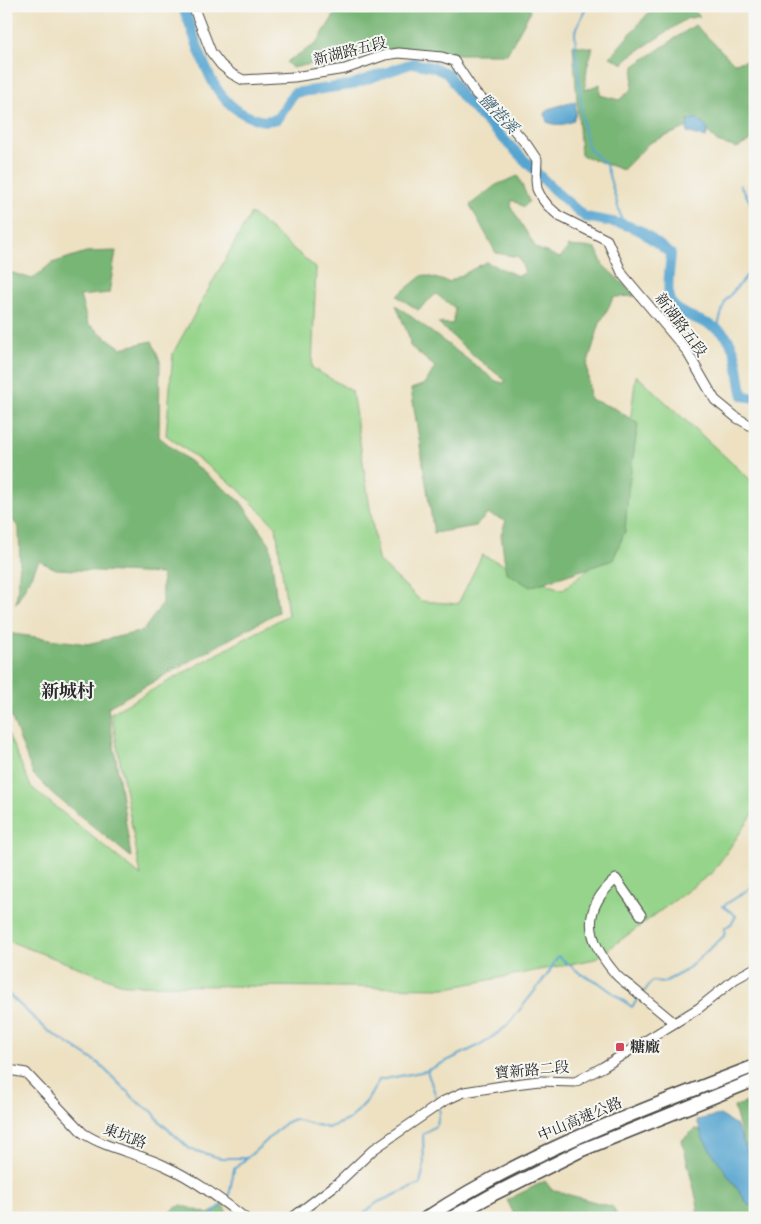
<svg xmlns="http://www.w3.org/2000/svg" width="761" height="1224" viewBox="0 0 761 1224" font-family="'IM FELL Double Pica','Noto Serif TC',serif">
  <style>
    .green { fill: #95d48a; stroke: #60805a }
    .forest { fill: #78b676; stroke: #527050 }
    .water { fill: #56a5d0; stroke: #40687e }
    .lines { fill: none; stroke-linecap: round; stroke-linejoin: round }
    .stream { stroke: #56a5d0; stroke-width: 2 }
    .river { stroke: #56a5d0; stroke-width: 10 }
    .minor-casing { stroke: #484642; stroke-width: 11 }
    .highway-casing { stroke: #484642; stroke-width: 15 }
    .minor { stroke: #fff; stroke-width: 9 }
    .highway { stroke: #fff; stroke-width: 12 }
    .poi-dot { fill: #d1495b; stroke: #f6f6f2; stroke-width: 2 }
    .labels { text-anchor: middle; stroke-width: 4; stroke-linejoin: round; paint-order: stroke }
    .street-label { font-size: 15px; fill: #2b2b2b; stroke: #f6f6f2 }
    .poi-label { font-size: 15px; font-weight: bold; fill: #2b2b2b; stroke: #f6f6f2; text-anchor: start }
    .water-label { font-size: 16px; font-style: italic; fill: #3c5c6d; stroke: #f6f6f2 }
    .quarter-label { font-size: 18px; font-weight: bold; fill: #2b2b2b; stroke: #f6f6f2 }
  </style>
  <rect width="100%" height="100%" fill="#f6f6f2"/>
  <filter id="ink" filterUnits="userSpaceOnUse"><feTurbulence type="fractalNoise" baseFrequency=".02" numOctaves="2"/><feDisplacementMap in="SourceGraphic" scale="10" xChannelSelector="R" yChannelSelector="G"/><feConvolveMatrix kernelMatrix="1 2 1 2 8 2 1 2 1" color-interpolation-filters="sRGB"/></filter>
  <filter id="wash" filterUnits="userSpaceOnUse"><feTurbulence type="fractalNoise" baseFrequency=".0096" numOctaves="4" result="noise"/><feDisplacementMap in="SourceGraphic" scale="20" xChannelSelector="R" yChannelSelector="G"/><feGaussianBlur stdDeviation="1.12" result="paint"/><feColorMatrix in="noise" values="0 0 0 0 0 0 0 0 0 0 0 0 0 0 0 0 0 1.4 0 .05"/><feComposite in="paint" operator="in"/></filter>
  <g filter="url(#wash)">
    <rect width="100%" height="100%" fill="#ede1c2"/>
    <!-- green -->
    <path class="green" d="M251 213 316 268 312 368 352 391 378 560 421 601 458 604 482 555 562 590 614 548 636 375 755 484V811L713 872 595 959 448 988 125 985 6 940V729L31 787 141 876 111 713 288 615 276 527 236 487 166 435 173 353Z"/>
    <!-- forest -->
    <g class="forest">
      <path d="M340 6H529L530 12 507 54H459L406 50 358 54 292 68 286 62 316 44Z"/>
      <path d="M651 6H687L700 16 686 19 627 58 624 64 610 57 651 10Z"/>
      <path d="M695 25 734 63 755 59V138L737 148 717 142 700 122 649 143 623 170 581 155 573 45 593 48 587 67 585 90 600 84V95L619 100 632 89 634 66Z"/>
      <path d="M518 176 529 201 524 207 512 200 511 207 536 248 560 258 569 246 596 248 603 265 636 296 614 297 600 323 587 365 590 399 616 409 638 424 628 491 625 531 613 560 530 587 506 572 501 534 506 521 488 514 476 526 434 533 411 389 425 384 435 367 410 346 409 337 396 305 496 381 503 383 506 381 473 355 438 323 453 324 455 308 436 294 418 310 397 296 423 275 449 282 486 262 518 276 525 273 519 257 496 253 470 205 496 185Z"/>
      <path d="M116 251 109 293 80 296 88 324 121 348 152 341 160 361 159 437 240 501 270 544 278 612 108 707 131 857 53 794 33 774 6 703V633L87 644 143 631 162 604V574L56 569 39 561 16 604 20 564 19 528 6 512V271L32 279 52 263 86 252Z"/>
      <path d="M755 1099V1218H695L698 1206 682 1140 697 1128 739 1174 749 1163 734 1107Z"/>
      <path d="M545 1181 552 1190 613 1207 618 1218H516L507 1200Z"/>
      <path d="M182 1205 208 1214 223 1206 227 1211 220 1218H193L187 1216 164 1218 173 1209Z"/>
    </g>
    <!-- water -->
    <g class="water">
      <path d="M575 101 576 113 573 121C564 125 557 126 547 122L545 114 548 109Z"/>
      <path d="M697 118 708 129 706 138 687 132 688 121Z"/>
      <path d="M720 1115 736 1125 755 1169V1204L749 1206 703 1139 697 1120Z"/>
    </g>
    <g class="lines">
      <!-- stream -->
      <g class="stream">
        <path d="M587 6 575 32 576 51 584 133 589 149 606 165 623 224"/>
        <path d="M740 185 755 210"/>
        <path d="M717 329 725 301 755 266"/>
        <path d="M6 992 47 1030 98 1063 140 1104 152 1111 160 1122 190 1149 220 1158H246"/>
        <path d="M644 992 652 981 664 982 685 971 724 936 725 928 732 923 736 916 723 906 751 888 755 881"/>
        <path d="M427 1071 438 1102"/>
        <path d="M225 1200 229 1196 234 1169 263 1144 285 1123 294 1119 328 1128 350 1119 367 1101 379 1080 426 1071 484 1043 507 1026 548 974 558 956 581 974 598 982 632 1007 638 999"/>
        <path d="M170 1218 176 1213 210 1217 222 1204"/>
        <path d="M358 1218 378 1202 420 1184 424 1166 423 1134 437 1125 440 1109"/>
      </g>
      <!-- river -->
      <path class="river" d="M182 6C200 43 206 98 248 116 261 121 263 122 277 119L294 93 350 85 413 63 433 67 448 74 462 97 556 192 585 217 623 224 641 231 671 254C670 267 667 283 669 296 672 317 710 319 724 334 740 351 737 374 743 396L755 398"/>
    </g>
  </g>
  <g filter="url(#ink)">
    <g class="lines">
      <defs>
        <g id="minor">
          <path d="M193 6 211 52 221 65 232 74 243 80 294 77 345 69 385 55 399 53 442 57 454 61 476 94 502 116 527 145 537 160 536 179 537 189 541 197 548 206 559 216 607 240 623 275 686 350 715 400 737 418 755 428"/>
          <path d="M641 915 616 879C581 909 586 939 614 972 618 978 626 983 631 987 645 999 659 1010 673 1022"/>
          <path d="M6 1071H15L26 1073 83 1133C107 1149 138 1153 165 1166 194 1179 220 1199 245 1218"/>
          <path d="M292 1218 338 1183 374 1149 444 1101 464 1092 515 1084 539 1081 575 1082 603 1067 699 1008 735 979 755 968"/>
        </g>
        <g id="highway">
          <path d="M426 1218C528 1151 642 1110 755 1066"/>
          <path d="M451 1218 492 1195 582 1150 755 1080"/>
        </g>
      </defs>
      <!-- minor casing -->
      <use href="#minor" class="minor-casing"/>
      <!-- highway casing -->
      <use href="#highway" class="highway-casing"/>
      <!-- minor -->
      <use href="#minor" class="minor"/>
      <!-- highway -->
      <use href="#highway" class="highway"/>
    </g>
  </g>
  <!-- markers -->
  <rect class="poi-dot" x="615" y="1042" width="10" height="10" rx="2.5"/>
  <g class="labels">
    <!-- street labels -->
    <g class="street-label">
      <text transform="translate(350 51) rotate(-14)" y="5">新湖路五段</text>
      <text transform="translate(681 325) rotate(53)" y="5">新湖路五段</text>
      <text transform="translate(532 1070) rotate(-5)" y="5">寶新路二段</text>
      <text transform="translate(580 1119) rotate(-23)" y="5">中山高速公路</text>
      <text transform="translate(125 1136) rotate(20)" y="5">東坑路</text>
    </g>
    <!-- poi labels -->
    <g class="poi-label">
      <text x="630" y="1052">糖廠</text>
    </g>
    <!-- water labels -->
    <g class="water-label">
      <text transform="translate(499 113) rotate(46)" y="6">鹽港溪</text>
    </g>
    <!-- quarter labels -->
    <g class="quarter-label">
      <text x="68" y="697">新城村</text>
    </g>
  </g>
  <!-- margin -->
  <rect width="761" height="1224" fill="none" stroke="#f6f6f2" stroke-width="25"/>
</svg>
